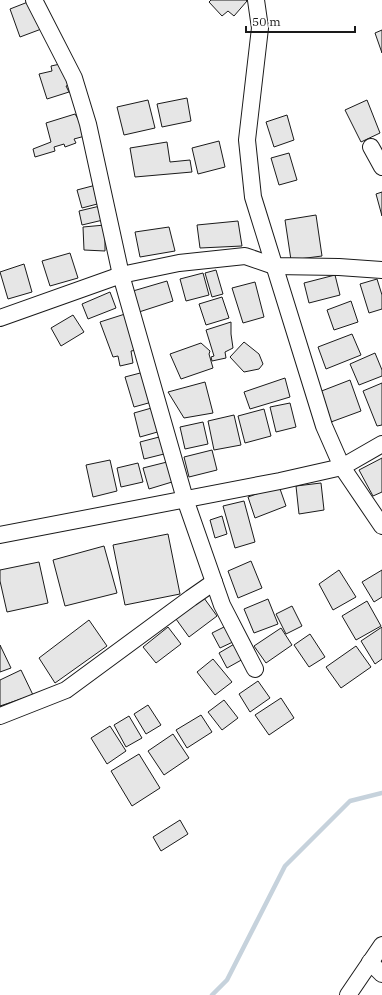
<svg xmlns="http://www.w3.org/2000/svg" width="382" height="995" viewBox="0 0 382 995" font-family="'IBM Plex Serif',serif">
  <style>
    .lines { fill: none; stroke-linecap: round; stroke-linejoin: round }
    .stream { stroke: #c6d2dc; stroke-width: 4.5 }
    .building { fill: #e6e6e6; stroke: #1a1a1a }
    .minor-casing { stroke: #1a1a1a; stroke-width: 18 }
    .minor { stroke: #fff; stroke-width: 16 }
  </style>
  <rect width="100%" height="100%" fill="#fff"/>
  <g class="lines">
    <!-- stream -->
    <path class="stream" d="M212 995 227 980 285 866 350 801 382 793"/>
  </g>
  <!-- building -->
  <g class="building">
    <path d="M33 0 44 28 20 37 10 9Z"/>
    <path d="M211 0H246L247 1 234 16 228 11 222 16 209 2Z"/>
    <path d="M382 30V53L375 33Z"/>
    <path d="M65 63 72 84 66 86 69 92 47 99 39 74 52 71 51 66Z"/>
    <path d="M187 98 191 121 162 127 157 104Z"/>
    <path d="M148 100 155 128 124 135 117 107Z"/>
    <path d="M367 100 380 133 361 142 345 110Z"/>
    <path d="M75 114 80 122 85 136 74 139 76 143 65 147 64 144 54 147 55 151 35 157 33 149 51 142 46 123Z"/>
    <path d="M287 115 294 140 274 147 266 122Z"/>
    <path d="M219 141 225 167 198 174 192 148Z"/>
    <path d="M167 142 170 162 190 160 192 172 135 177 130 148Z"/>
    <path d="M289 153 297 180 279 185 271 158Z"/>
    <path d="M96 185 101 203 82 208 77 190Z"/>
    <path d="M382 192V216L376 194Z"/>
    <path d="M100 206 103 220 82 225 79 211Z"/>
    <path d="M316 215 322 256 291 260 285 220Z"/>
    <path d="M238 221 242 246 200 248 197 225Z"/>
    <path d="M105 225V251L84 250 83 227Z"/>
    <path d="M169 227 175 251 140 257 135 232Z"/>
    <path d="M70 253 78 278 50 286 42 261Z"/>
    <path d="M24 264 32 292 8 299 0 272Z"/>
    <path d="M216 270 223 294 212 297 205 273Z"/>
    <path d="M203 273 209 295 186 301 180 279Z"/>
    <path d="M335 275 340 295 309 303 304 283Z"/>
    <path d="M377 279 382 295V309L369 313 360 284Z"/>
    <path d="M167 281 173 301 139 312 133 291Z"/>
    <path d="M255 282 264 317 243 323 232 288Z"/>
    <path d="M110 292 116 308 88 319 82 304Z"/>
    <path d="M222 297 229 318 206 325 199 304Z"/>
    <path d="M351 301 358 322 334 330 327 310Z"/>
    <path d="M125 314 137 350 131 351 133 363 120 366 118 356 113 357 100 322Z"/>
    <path d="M73 315 84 332 61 346 51 328Z"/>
    <path d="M231 322V334L233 348 225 352 226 358 212 361 211 357 214 356 206 330Z"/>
    <path d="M352 334 361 355 326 369 318 347Z"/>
    <path d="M244 342 259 354 263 364 259 369 244 372 230 357Z"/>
    <path d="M201 343 210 351 209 354 213 368 181 379 170 354Z"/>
    <path d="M375 353 382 370V376L359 385 350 364Z"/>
    <path d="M144 372 152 402 134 407 125 377Z"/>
    <path d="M285 378 290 397 250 409 244 392Z"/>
    <path d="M350 380 361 411 331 422 319 392Z"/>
    <path d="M205 382 213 413 184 418 168 392Z"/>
    <path d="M382 383V425L377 426 363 391Z"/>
    <path d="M290 403 296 427 276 432 270 407Z"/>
    <path d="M155 407 161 431 140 437 134 413Z"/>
    <path d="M264 409 271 436 245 443 238 416Z"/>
    <path d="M234 415 241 445 214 450 208 421Z"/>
    <path d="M203 422 208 444 185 449 180 427Z"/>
    <path d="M163 436 168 453 144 459 140 442Z"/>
    <path d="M212 450 217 470 189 477 184 457Z"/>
    <path d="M382 458V492L373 496 359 470Z"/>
    <path d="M110 460 117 491 93 497 86 465Z"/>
    <path d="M167 462 172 482 149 489 143 468Z"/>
    <path d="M138 463 143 482 121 487 117 468Z"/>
    <path d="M321 483 324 510 299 514 296 486Z"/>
    <path d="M279 486 286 506 255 518 248 497Z"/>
    <path d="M244 501 255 542 235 548 223 506Z"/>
    <path d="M222 516 227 534 215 538 210 520Z"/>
    <path d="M168 534 180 594 125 605 113 545Z"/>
    <path d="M104 546 117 593 65 606 53 560Z"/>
    <path d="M251 561 262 588 238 598 228 571Z"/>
    <path d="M39 562 48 603 7 612 0 581V570Z"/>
    <path d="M339 570 356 597 333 610 319 584Z"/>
    <path d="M382 570V597L374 602 362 582Z"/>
    <path d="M204 598 217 616 189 637 176 619Z"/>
    <path d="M268 599 278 624 254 633 244 609Z"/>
    <path d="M367 601 381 626 356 640 342 616Z"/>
    <path d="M292 606 302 626 286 634 276 614Z"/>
    <path d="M89 620 107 646 55 683 39 658Z"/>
    <path d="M228 625 235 641 220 648 212 633Z"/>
    <path d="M168 627 181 644 156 663 143 647Z"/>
    <path d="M382 627V659L375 664 361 641Z"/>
    <path d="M281 628 292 645 266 663 254 646Z"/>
    <path d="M310 634 325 657 309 667 294 645Z"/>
    <path d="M236 643 245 658 227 668 219 653Z"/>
    <path d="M0 645 11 668 0 672Z"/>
    <path d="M356 646 371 667 341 688 326 667Z"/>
    <path d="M213 659 232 682 215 695 197 672Z"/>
    <path d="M21 670 33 695 0 706V680Z"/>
    <path d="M258 681 270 698 250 712 239 694Z"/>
    <path d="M281 698 294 718 269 735 255 715Z"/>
    <path d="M224 700 238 718 222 730 208 712Z"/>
    <path d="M148 705 161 725 146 734 134 714Z"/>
    <path d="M201 715 212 732 187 748 176 730Z"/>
    <path d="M129 716 142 738 126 747 114 725Z"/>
    <path d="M110 726 126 751 107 764 91 738Z"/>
    <path d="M173 734 189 758 164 775 148 751Z"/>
    <path d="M139 754 160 788 132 806 111 771Z"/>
    <path d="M180 820 188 834 161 851 153 837Z"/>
  </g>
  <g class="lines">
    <defs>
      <g id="minor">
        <path d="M34 0 74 78 88 124 121 275 185 499 222 605 255 669"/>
        <path d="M256 0 260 28 247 140 253 197 324 426 342 467 382 526"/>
        <path d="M371 147 382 167"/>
        <path d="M0 318 121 275 179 263 245 256 274 266 339 267 382 270"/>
        <path d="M0 535 280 481 342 467 382 444"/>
        <path d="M0 716 66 690 191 598 214 582"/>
        <path d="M370 962 382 974"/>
        <path d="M348 995 382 945"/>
      </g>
    </defs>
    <!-- minor casing -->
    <use href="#minor" class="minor-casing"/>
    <!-- minor -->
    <use href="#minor" class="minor"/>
  </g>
  <!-- scale -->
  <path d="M246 26v6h109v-6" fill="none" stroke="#1a1a1a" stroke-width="2"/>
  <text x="252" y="26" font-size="12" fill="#1a1a1a" stroke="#ffffff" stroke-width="3" paint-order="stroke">50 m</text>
</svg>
